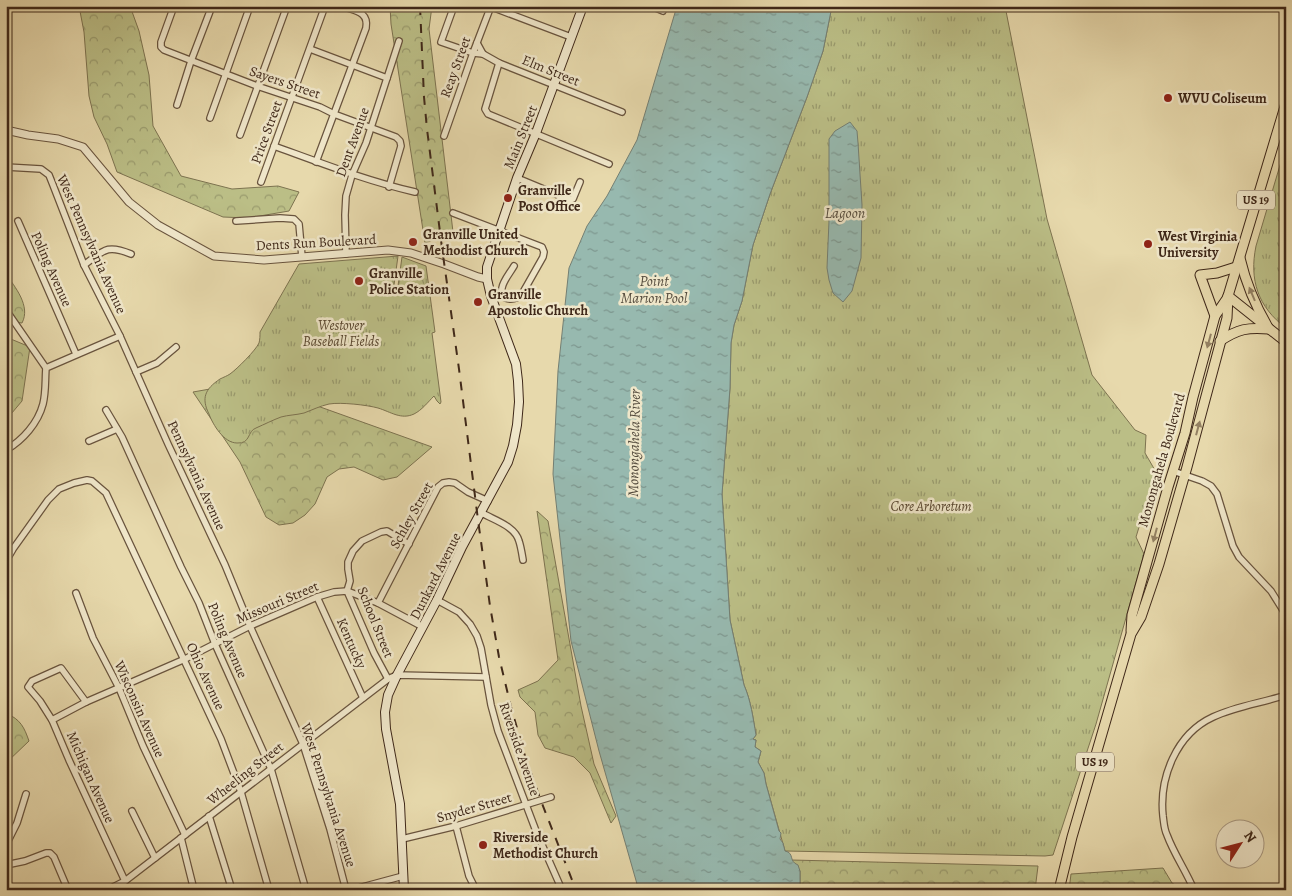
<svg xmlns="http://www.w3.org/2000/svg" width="1292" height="896" viewBox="0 0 1292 896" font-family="Alegreya,serif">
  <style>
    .forest { fill: url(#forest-crowns); stroke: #7d7350 }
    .park { fill: url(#park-tufts); stroke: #7d7350 }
    .water { fill: url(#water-ripples); stroke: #747f73 }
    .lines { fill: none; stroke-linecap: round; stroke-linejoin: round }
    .minor-casing { stroke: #69543e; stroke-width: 8 }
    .tertiary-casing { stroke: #69543e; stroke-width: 9 }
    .secondary-casing { stroke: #3f2819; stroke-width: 10 }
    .primary-casing { stroke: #3f2819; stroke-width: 11 }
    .minor { stroke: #efe6c9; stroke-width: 5.5 }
    .tertiary { stroke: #efe6c9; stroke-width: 7 }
    .secondary { stroke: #efe6c9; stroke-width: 8 }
    .primary { stroke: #e7d9ac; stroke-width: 9 }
    .rail { stroke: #3f2819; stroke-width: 2; stroke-dasharray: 9 9; stroke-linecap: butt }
    .oneway { fill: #938062 }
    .poi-dot { fill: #8f2418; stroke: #efe6c9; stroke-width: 2 }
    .labels { text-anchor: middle; stroke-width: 5; stroke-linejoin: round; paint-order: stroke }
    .shield { fill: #efe6c9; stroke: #74614e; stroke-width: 1 }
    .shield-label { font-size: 12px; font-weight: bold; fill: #3f2819 }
    .street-label { font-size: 14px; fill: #3f2819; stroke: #efe6c9 }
    .poi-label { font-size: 14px; font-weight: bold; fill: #3f2819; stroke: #efe6c9; text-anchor: start }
    .park-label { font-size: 14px; font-style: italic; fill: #58462f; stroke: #efe6c9 }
    .water-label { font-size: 15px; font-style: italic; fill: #554c3e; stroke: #efe6c9 }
  </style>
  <defs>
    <pattern id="forest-crowns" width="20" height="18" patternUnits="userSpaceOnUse" patternTransform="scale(1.25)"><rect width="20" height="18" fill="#bbbe86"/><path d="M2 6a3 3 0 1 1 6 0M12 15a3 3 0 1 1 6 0" fill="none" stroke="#999a6d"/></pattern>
    <pattern id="park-tufts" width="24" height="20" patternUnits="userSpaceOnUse" patternTransform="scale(1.25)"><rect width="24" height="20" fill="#bbbe86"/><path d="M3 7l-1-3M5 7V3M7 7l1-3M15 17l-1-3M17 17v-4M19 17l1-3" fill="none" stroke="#999a6d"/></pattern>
    <pattern id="water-ripples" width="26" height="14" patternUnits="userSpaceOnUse" patternTransform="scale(1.25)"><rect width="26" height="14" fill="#97b9af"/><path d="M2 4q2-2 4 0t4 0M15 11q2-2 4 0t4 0" fill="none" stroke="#7d968e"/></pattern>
  </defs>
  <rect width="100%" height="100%" fill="#e7d9ac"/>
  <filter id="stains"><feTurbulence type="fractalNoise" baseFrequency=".004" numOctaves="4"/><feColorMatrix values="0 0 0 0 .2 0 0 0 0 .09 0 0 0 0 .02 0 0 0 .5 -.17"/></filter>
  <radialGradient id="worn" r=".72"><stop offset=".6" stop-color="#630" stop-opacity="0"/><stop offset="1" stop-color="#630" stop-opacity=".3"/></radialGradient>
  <!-- forest -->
  <g class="forest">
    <path d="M79 6H130L139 31 149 75 153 126 181 176 232 189 278 186 299 192 289 211 248 218 223 217 117 172 107 144 94 117 89 96 84 32Z"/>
    <path d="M390 6H432L429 29 453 232 425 243 391 24Z"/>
    <path d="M6 274C15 287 31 306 22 323L14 322 6 318Z"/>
    <path d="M6 337 30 347 22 401 6 420Z"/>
    <path d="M227 386 270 389 432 447 397 477 383 480 354 467 339 469 327 477 315 504 305 515 293 523 279 525 266 517 240 462 193 392Z"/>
    <path d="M537 511 548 521 581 706 594 764 616 816 611 823 590 773 574 757 545 748 538 735 535 712 520 697 518 690 538 681 558 660Z"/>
    <path d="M6 713C21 720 24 727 29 741L6 763Z"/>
    <path d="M791 860 1038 866 1035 890H800V871Z"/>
    <path d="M1163 868 1172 883 1180 888V890H1069L1071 874Z"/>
  </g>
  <!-- park -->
  <g class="park">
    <path d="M832 6H1005L1047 219 1092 375 1135 430 1146 435 1145 453 1156 472 1136 537 1144 554 1096 724 1053 855 1045 856 785 851 766 784 764 773 758 762 761 751 755 747 756 740 753 739 756 735C753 718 751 701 744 685L730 620 722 494 730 388 731 343 734 325 742 301 753 245 770 194 807 97 823 51Z"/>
    <path d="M1286 145V328C1258 307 1249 280 1256 246Z"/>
    <path d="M398 256 394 285 398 286 402 257 426 266 435 332 432 333 441 402 440 404 437 401 434 396C428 402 422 410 414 414 401 420 391 412 378 408 367 405 341 402 329 404 320 406 312 410 304 413 296 415 288 415 281 417 273 420 265 424 256 428 247 431 251 444 237 443 224 443 213 425 209 414 201 398 205 389 220 379 224 377 227 376 230 374 237 369 256 350 259 343 260 339 260 336 260 332L299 264Z"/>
  </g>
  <!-- water -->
  <g class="water">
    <path d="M677 6H832L823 51 807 97 770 194 753 245 742 301 734 325 731 343 730 388 722 494 730 620 744 685C751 701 753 718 756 735L753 739 756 740 755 747 761 751 758 762 764 773 766 784 779 831 781 833 780 839 783 843 785 851C795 853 788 861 798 865L800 871V890H640L637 884 599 751 571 641 553 474 558 371 569 268 587 226 607 196 637 140Z"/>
    <path d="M850 122 857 131 858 143 862 205 861 258 852 291 843 302 833 293 829 280 827 268 829 221V139L835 131Z"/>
  </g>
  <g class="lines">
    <defs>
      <g id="minor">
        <path d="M174 6 161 42V47L164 50 257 86 320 107 334 114 396 137 400 141 401 146 389 187"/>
        <path d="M454 6 441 42 473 53 483 54"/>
        <path d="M489 6 571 37"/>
        <path d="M651 6 663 11"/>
        <path d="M477 43 483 54 499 63 622 112"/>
        <path d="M310 49 387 78"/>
        <path d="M499 63 485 109 488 114 609 164"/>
        <path d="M177 105 191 61 212 6"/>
        <path d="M210 118 250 6"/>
        <path d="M240 135 287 6"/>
        <path d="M444 136 473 53 491 6"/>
        <path d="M274 146C321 163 367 181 415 192"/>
        <path d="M316 162 366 28C369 11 354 11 342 6"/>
        <path d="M6 167 41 169 49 175 53 185 84 265 120 336 168 444 225 565 250 626 303 744 330 829 346 890"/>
        <path d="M517 178 570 200 573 199 580 182"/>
        <path d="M261 182 325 6"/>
        <path d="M453 213 542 247 544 252 543 257 522 294C515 301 500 302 502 288 503 281 510 273 514 266"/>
        <path d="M18 221 76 354"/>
        <path d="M236 221 280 218 294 219 299 224 302 257"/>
        <path d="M346 254 345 215 346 196 352 175 366 143 399 41"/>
        <path d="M84 265C104 250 107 244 131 254"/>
        <path d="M6 310 46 368"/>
        <path d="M136 372 157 363 176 347"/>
        <path d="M106 410 122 437 181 567 199 603 215 644 271 769 306 890"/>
        <path d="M89 441 117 429"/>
        <path d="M6 450C23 440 38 423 43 404 46 392 45 380 46 368L120 336"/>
        <path d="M1173 471 1202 481 1211 486 1217 494 1233 546 1239 557 1271 591 1286 615"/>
        <path d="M482 513C494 520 515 526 519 541 521 547 522 554 523 560"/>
        <path d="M6 561 13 549 48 500 59 489 74 483 87 480 92 481 106 493 221 739 241 792 269 890"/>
        <path d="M76 593 93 638 119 688 143 746 185 835"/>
        <path d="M317 597 363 698"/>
        <path d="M437 600 459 612 470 624 477 636 481 648 491 705 498 731 536 831 562 890"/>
        <path d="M378 603 438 487 443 483 449 482 455 483 468 492 488 501"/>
        <path d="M388 679 374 653 347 591 350 581 348 569V562L353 551 362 541 381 532 387 531 409 544"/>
        <path d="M86 702 61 668 32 681 28 687 40 701 52 720 69 760 125 881"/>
        <path d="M52 720 86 702 185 659 250 626 317 597 334 592 347 591 378 603 423 627"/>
        <path d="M132 811 155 858"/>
        <path d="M209 816 232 890"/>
        <path d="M456 826 469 876 476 890"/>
        <path d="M181 838 194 890"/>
        <path d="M402 839 456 826 551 797"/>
        <path d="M6 845 17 823 26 794"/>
        <path d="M6 865 25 861 46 853H50L54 857 68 890"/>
        <path d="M107 890 125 881 388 679 397 675 486 677"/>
        <path d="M351 890 403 876"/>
        <path d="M1194 890C1186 871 1174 854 1167 835 1164 829 1164 823 1163 816 1159 778 1176 734 1213 717 1236 706 1262 703 1286 695"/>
      </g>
      <path id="tertiary" d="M6 130 28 135 58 139 83 147 129 202 158 225 214 256 264 260 388 250 411 253 444 264 478 277 487 279"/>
      <path id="secondary" d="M404 890 400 804 386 729 385 712 388 695 397 675 437 600 462 547 508 462 513 446 517 425 519 402 518 381 516 364 491 296 487 279V267L517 178 536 133 583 6"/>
      <g id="primary">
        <path d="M1240 258C1246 284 1256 307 1269 329"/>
        <path d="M1228 296 1286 342"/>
        <path d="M1215 316 1200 275 1217 273 1236 267"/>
        <path d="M1220 341C1238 329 1248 327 1269 329"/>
        <path d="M1131 631 1132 615 1168 487 1185 433 1193 397 1215 316 1228 297"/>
        <path d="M1059 890 1072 837 1131 634 1141 617 1159 564 1187 467 1227 318 1228 296 1286 103"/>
      </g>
    </defs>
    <!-- minor casing -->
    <use href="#minor" class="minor-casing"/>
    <!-- tertiary casing -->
    <use href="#tertiary" class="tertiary-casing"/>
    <!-- secondary casing -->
    <use href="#secondary" class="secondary-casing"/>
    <!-- primary casing -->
    <use href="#primary" class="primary-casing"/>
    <!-- minor -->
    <use href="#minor" class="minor"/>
    <!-- tertiary -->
    <use href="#tertiary" class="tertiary"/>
    <!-- secondary -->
    <use href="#secondary" class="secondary"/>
    <!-- primary -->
    <use href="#primary" class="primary"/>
    <!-- rail -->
    <path class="rail" d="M420 6 424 97 427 129 442 248 459 369 478 520 490 606 499 657 511 707 525 756 541 801 576 890"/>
  </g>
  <!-- one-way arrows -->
  <defs><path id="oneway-solid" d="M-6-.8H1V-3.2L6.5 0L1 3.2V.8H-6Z" transform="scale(1.25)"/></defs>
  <g class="oneway">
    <use href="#oneway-solid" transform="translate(1252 294) rotate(-113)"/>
    <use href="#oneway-solid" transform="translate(1209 341) rotate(105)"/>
    <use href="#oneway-solid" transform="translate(1198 428) rotate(-75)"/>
    <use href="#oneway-solid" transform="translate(1155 535) rotate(105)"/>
  </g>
  <!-- markers -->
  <g class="poi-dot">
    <circle cx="1168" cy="98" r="5"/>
    <circle cx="508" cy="198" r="5"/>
    <circle cx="413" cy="242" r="5"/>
    <circle cx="1148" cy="244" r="5"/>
    <circle cx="359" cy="281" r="5"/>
    <circle cx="478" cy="302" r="5"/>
    <circle cx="483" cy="845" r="5"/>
  </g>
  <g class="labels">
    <!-- shield labels -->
    <g class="shield">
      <rect x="1237" y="190.5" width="38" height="19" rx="4"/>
      <rect x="1076" y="752.5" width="38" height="19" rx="4"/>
    </g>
    <g class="shield-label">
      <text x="1256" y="204">US 19</text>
      <text x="1095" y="766">US 19</text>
    </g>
    <!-- street labels -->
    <g class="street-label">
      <text transform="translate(455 67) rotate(-70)" y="5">Reay Street</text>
      <text transform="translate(551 70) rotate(22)" y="5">Elm Street</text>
      <text transform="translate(285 82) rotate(19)" y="5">Sayers Street</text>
      <text transform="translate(266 132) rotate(-70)" y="5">Price Street</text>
      <text transform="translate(520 137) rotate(-68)" y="5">Main Street</text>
      <text transform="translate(352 142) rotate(-70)" y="5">Dent Avenue</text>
      <text transform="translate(316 242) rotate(-3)" y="5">Dents Run Boulevard</text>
      <text transform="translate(92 244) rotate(66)" y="5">West Pennsylvania Avenue</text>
      <text transform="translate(52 269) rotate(66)" y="5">Poling Avenue</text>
      <text transform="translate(1161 460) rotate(-74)" y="5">Monongahela Boulevard</text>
      <text transform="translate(197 475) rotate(65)" y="5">Pennsylvania Avenue</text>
      <text transform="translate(411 515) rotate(-61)" y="5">Schley Street</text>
      <text transform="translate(435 576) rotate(-63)" y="5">Dunkard Avenue</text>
      <text transform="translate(277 602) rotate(-23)" y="5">Missouri Street</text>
      <text transform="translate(376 622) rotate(68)" y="5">School Street</text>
      <text transform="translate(228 640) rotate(67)" y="5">Poling Avenue</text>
      <text transform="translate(352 643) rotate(66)" y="5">Kentucky</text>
      <text transform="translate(206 676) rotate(65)" y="5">Ohio Avenue</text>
      <text transform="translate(140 709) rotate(66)" y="5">Wisconsin Avenue</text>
      <text transform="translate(520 749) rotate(71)" y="5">Riverside Avenue</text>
      <text transform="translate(245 773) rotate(-38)" y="5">Wheeling Street</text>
      <text transform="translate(91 777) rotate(66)" y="5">Michigan Avenue</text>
      <text transform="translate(329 795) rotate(72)" y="5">West Pennsylvania Avenue</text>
      <text transform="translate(474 807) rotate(-16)" y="5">Snyder Street</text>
    </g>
    <!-- poi labels -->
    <g class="poi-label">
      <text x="1178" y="103">WVU Coliseum</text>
      <text x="518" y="195">Granville<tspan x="518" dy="16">Post Office</tspan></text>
      <text x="423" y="239">Granville United<tspan x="423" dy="16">Methodist Church</tspan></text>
      <text x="1158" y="241">West Virginia<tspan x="1158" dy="16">University</tspan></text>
      <text x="369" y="278">Granville<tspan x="369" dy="16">Police Station</tspan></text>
      <text x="488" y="299">Granville<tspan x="488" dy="16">Apostolic Church</tspan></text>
      <text x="493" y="842">Riverside<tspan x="493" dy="16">Methodist Church</tspan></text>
    </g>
    <!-- park labels -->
    <g class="park-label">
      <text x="341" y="330">Westover<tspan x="341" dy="16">Baseball Fields</tspan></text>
      <text x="931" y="511">Core Arboretum</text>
    </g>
    <!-- water labels -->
    <g class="water-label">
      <text x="845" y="218">Lagoon</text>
      <text x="654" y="286">Point<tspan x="654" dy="17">Marion Pool</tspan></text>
      <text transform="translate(634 443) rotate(-89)" y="5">Monongahela River</text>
    </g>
  </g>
  <!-- margin -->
  <rect width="1292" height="896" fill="none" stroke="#e7d9ac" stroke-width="25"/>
  <rect x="8" y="8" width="1277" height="881" fill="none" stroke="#3f2819" stroke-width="2.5"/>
  <rect x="12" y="12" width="1267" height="871" fill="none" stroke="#3f2819"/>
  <!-- north arrow -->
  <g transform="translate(1240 844) rotate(54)"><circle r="24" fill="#efe6c9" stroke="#a99a83"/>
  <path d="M0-4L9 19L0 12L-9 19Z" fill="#8f2418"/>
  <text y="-8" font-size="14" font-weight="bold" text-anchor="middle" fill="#3f2819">N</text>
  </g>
  <rect width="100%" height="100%" filter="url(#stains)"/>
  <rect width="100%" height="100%" fill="url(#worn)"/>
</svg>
